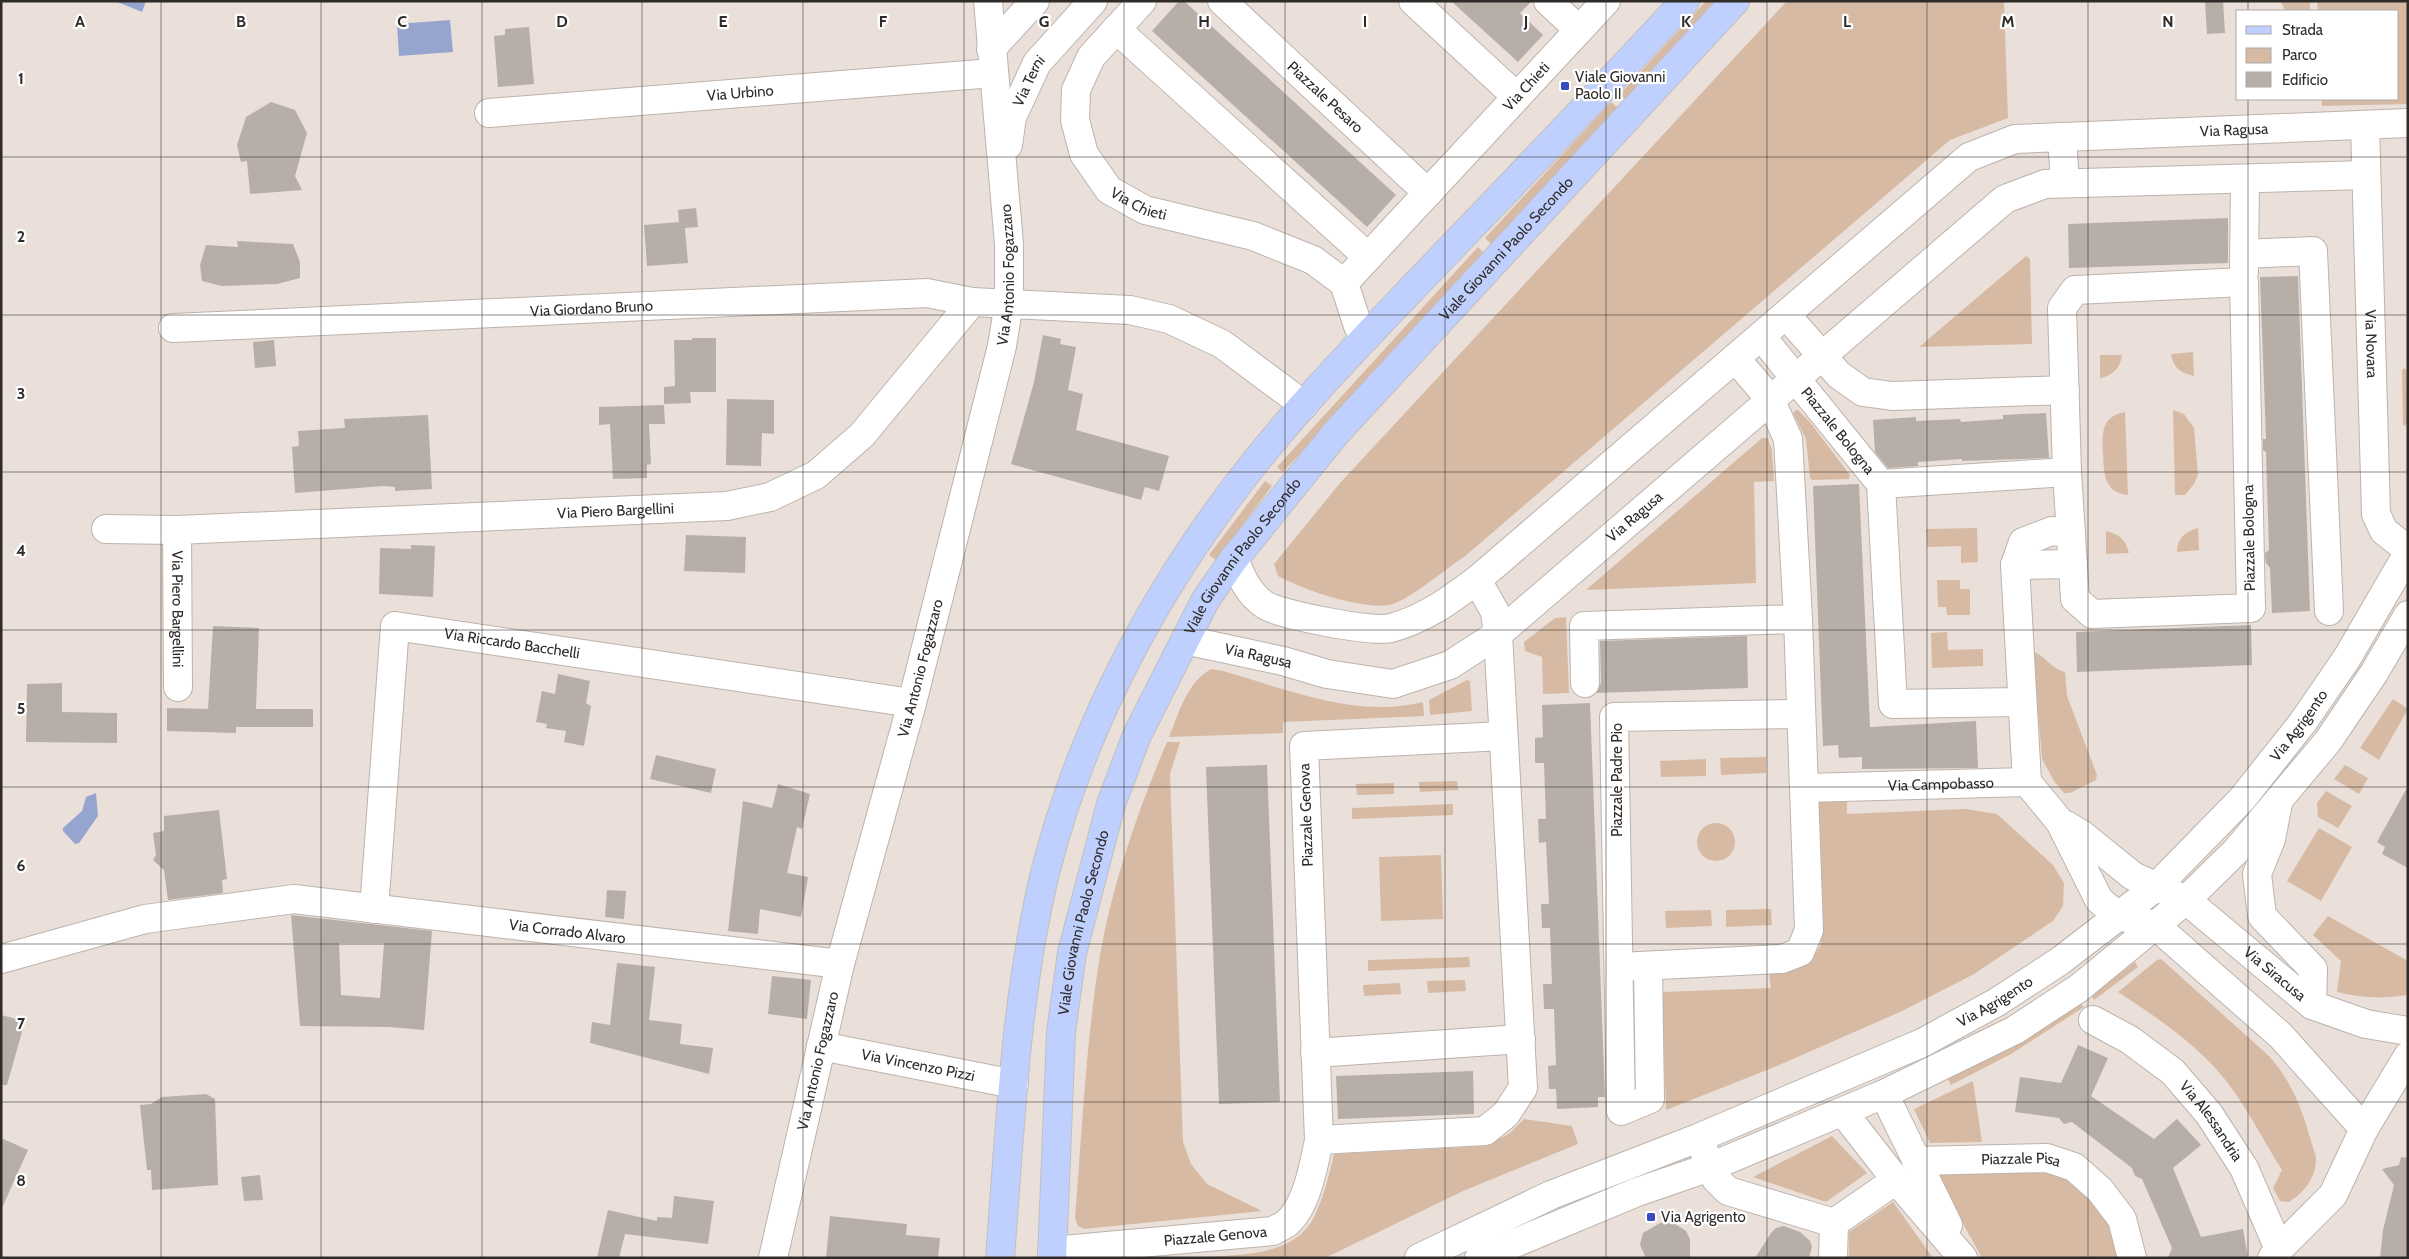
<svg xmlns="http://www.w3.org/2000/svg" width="2409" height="1259" viewBox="0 0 2409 1259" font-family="Cabin,sans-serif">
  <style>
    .green { fill: #d7baa4 }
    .water { fill: #96a5d0 }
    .building { fill: #b8aea8; fill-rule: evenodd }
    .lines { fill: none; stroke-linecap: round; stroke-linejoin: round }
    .minor-casing { stroke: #bcb3ac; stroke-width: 30 }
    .major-casing { stroke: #c1bfbf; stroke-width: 30 }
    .minor { stroke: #fff; stroke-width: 28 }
    .major { stroke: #bfcffe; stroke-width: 28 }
    .grid { fill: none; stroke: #2f2b29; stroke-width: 1; stroke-opacity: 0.55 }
    .poi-dot { fill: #374dbf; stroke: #fff; stroke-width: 2 }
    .labels { text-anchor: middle; stroke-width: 4.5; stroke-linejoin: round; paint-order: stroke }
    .poi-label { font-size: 15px; fill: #2f2b29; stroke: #fff; text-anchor: start }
    .street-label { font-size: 15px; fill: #2f2b29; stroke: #fff }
    .grid-label { font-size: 16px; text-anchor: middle; font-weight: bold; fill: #2f2b29; stroke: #fff; stroke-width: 4.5; stroke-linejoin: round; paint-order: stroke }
  </style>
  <rect width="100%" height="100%" fill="#eae0d9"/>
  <!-- green -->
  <g class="green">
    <path d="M1706 1H1717L1626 100 1620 94Z"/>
    <path d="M1787 1H2004L2008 118 1950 140 1464 557C1444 570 1413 597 1393 604 1366 612 1301 589 1278 576L1274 564 1340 483Z"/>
    <path d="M2281 1H2310V11H2285Z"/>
    <path d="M2317 1H2408V104L2322 106V99H2398V11H2318Z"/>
    <path d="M1611 102 1618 108 1492 245 1485 238Z"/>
    <path d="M1478 247 1484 253 1283 472 1277 467Z"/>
    <path d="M2026 256 2030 259 2032 344 1919 347Z"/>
    <path d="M2193 352 2194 376C2181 373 2173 368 2171 354Z"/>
    <path d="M2100 355H2122C2120 368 2114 375 2100 378Z"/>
    <path d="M2404 368 2408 371V422L2405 426 2403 425 2402 370Z"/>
    <path d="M1798 410 1809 421 1850 475 1849 479 1812 480 1810 478 1806 439 1794 415V411Z"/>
    <path d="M2173 410 2184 414 2194 428 2198 474 2194 484 2185 495H2175Z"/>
    <path d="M2125 412 2128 495C2104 493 2104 473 2103 454 2102 434 2101 416 2125 412Z"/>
    <path d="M1762 438H1768L1772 451 1774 481 1754 482 1756 583 1586 590Z"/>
    <path d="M1265 481 1272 486 1216 560 1209 555Z"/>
    <path d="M1977 528 1978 562 1961 563V546L1927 547 1926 529Z"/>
    <path d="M2198 528 2199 550 2177 552C2177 538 2185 532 2198 528Z"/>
    <path d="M2106 531C2120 535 2125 539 2129 553L2106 554Z"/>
    <path d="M1937 580H1960V589H1970V615H1947L1946 607H1938Z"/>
    <path d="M1566 617 1569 693 1543 694 1542 657 1525 651 1524 642 1555 618Z"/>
    <path d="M1947 632 1948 650 1983 649V666L1932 668 1931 633Z"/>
    <path d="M2033 652C2045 655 2050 668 2065 672L2067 696 2097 775 2096 780 2070 793H2064L2054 781 2042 759Z"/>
    <path d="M1211 669 1223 671C1287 689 1355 719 1423 702L1424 716 1283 722V733L1169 737C1179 713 1187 682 1211 669Z"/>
    <path d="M1467 680 1470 681 1472 711 1430 715 1429 700Z"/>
    <path d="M2393 699 2408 709 2379 760 2360 748Z"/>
    <path d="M1167 742H1180L1170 774 1183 1142 1191 1164 1207 1184 1262 1211 1084 1229 1078 1226 1075 1218C1082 1131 1086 1042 1100 955 1113 882 1138 810 1167 742Z"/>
    <path d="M1766 757V773L1721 775 1720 758Z"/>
    <path d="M1706 759V776L1661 777 1660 761Z"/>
    <path d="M2345 765 2368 778 2359 794 2334 779Z"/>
    <path d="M1457 781 1458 790 1420 792 1419 782Z"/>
    <path d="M1394 783V794L1357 795 1356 784Z"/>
    <path d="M2326 791 2352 806 2338 828 2318 817 2317 803Z"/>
    <path d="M1818 799 1847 800V814L1965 809 1997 814 2053 865 2064 883 2063 906 2053 921 1974 974 1900 1012 1777 1066 1666 1110 1662 992 1771 988 1769 974C1797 970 1807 971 1821 944L1814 802Z"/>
    <path d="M1453 804V815L1352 819V808Z"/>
    <circle cx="1716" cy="842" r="19"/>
    <path d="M2319 828 2352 847 2321 901 2287 881Z"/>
    <path d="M1441 855 1443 919 1381 921 1379 857Z"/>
    <path d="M1771 909 1772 925 1726 927V910Z"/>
    <path d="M1711 910 1712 926 1666 928 1665 911Z"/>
    <path d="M2328 916 2408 961V995C2382 999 2361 998 2337 992L2341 961 2313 935Z"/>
    <path d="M1469 957 1470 967 1368 971V960Z"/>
    <path d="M2161 959 2269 1056C2298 1089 2303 1116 2316 1157 2317 1175 2305 1193 2289 1202L2280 1201 2273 1188 2282 1170C2261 1137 2243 1099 2217 1070 2188 1038 2153 1015 2118 992L2157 960Z"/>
    <path d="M2135 962 2138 967 2094 1000 2091 995Z"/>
    <path d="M1465 980 1466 991 1428 993 1427 981Z"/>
    <path d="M1400 983 1401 994 1364 996 1363 985Z"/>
    <path d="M2080 1003 2084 1007 2011 1054 1951 1085 1948 1079 2002 1051Z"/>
    <path d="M1973 1081 1982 1142 1930 1143 1914 1109Z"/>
    <path d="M1524 1119 1572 1126 1578 1144 1463 1191 1325 1258H1195C1234 1254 1293 1259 1314 1217 1324 1197 1329 1175 1334 1154L1486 1146 1510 1133Z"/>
    <path d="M1832 1136 1867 1173 1826 1202 1753 1177Z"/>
    <path d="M1933 1170 2060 1172 2106 1213 2122 1258H1982Z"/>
    <path d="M1893 1202 1933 1258H1849V1232Z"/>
  </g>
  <!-- water -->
  <g class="water">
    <path d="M115 1H146L142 12Z"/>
    <path d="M450 20 453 52 399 56 397 24Z"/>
    <path d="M96 793 98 816 79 843 75 844 63 831V828L82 811 86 797Z"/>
  </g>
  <!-- building -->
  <g class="building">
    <path d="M1179 1H1184L1396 195 1367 227 1152 31Z"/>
    <path d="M1451 1H1532L1520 13 1543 35 1518 62Z"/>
    <path d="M2205 1H2223L2225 33 2207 34Z"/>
    <path d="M529 27 534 84 498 87 494 36 505 35V29Z"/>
    <path d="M271 102 295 110 307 133 295 176 302 190 250 194 247 161 241 162 237 145 246 117Z"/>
    <path d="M696 208 698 227 685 228 688 263 647 266 644 225 679 222 678 210Z"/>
    <path d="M2228 218V263L2069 268 2068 224Z"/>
    <path d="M237 241 293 244 300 262V278L277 284 222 286 202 281 200 265 206 245 238 247Z"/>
    <path d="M2298 276 2310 611 2272 613 2270 568 2266 563 2265 553 2269 550 2266 452 2263 450V439H2266L2260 277Z"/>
    <path d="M1043 335 1061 339 1060 344 1076 347 1068 390 1083 394 1076 430 1169 456 1159 491 1145 487 1141 500 1011 464 1034 382Z"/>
    <path d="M692 338H716V392H690L691 403 664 404V387L675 386 674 340H692Z"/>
    <path d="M274 340 276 366 255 368 253 342Z"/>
    <path d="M727 399 774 400V434L762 433 761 466 726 465Z"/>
    <path d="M664 405 665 424H649L651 464 647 465V478L613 479 610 424 599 425V407Z"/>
    <path d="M2046 413 2049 458 1962 461V459L1918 462V466L1888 468 1875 452 1873 420 1916 417V421L1960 419 1961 422 2003 419V415Z"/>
    <path d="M428 415 432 489 395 491V487L383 486 295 493 292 447 299 446 298 431 345 428 344 419Z"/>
    <path d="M1859 484 1870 727 1976 721 1978 768 1862 769V757L1839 758 1838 745 1823 746 1813 486Z"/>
    <path d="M686 535 746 537 745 573 684 571Z"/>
    <path d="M411 545 435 546 433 597 379 594 380 548 411 549Z"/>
    <path d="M2251 625 2252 665 2077 672 2076 632Z"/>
    <path d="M213 626 259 628 256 709H313V727H236V733L167 731V708L208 709Z"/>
    <path d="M1747 636 1748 688 1596 693 1601 683 1600 641Z"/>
    <path d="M558 674 590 681 586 703 591 706 584 746 564 742 566 731 546 728 547 724 536 722 542 691 555 694Z"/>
    <path d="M62 683V712L117 713V743L26 742 27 684Z"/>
    <path d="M1590 703 1605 1097H1598V1107L1557 1109 1556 1089H1549L1548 1066 1556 1065 1554 1009H1544L1543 984H1552L1550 928H1542L1541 904H1549L1546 842 1539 843 1538 819H1546L1544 763H1535V738L1543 737 1542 705Z"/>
    <path d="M656 755 716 769 711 793 650 779Z"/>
    <path d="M1267 765 1280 1102 1219 1104 1206 767Z"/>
    <path d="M778 784 810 794 802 829 797 827 787 873 808 877 801 917 760 909 758 934 728 931 743 801 772 808Z"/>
    <path d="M2408 786V868L2382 854 2385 847 2377 842Z"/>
    <path d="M219 810 227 879 222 880 223 893 168 900 164 870 153 860 156 855 153 833 164 831V816Z"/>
    <path d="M607 890 626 891 624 919 605 917Z"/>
    <path d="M291 915 432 931 424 1030 389 1027 300 1026ZM339 943H384L380 998 341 995Z"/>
    <path d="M617 963 655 967 649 1020 682 1024 680 1044 713 1048 709 1074 590 1043 592 1022 610 1025Z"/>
    <path d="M772 976 811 980 807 1019 768 1014Z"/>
    <path d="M1 1015 25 1021 7 1085H1Z"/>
    <path d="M2078 1045 2108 1058 2091 1096 2154 1139 2177 1119 2201 1145 2173 1168 2201 1237 2243 1229 2248 1258H2168L2172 1248 2142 1179 2135 1176 2132 1168 2072 1122 2064 1124 2059 1118 2015 1112 2020 1077 2061 1083Z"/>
    <path d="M1473 1071 1474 1114 1338 1119 1336 1076Z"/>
    <path d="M206 1094 215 1099 218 1185 152 1190 151 1170H147L140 1105 151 1104 162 1097Z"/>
    <path d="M1 1138 28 1150 1 1210Z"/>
    <path d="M2401 1157 2408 1158V1258H2380L2383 1230 2394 1185 2382 1169 2399 1165Z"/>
    <path d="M260 1175 263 1200 244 1201 241 1177Z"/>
    <path d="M674 1196 714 1201 708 1244 625 1234 619 1258H597L608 1210 657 1221V1217L672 1218Z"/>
    <path d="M830 1216 907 1224 906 1235 940 1238 938 1258H826Z"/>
    <path d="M1660 1223H1674L1686 1231 1690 1239V1258H1646L1640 1245 1643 1233Z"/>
    <path d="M1784 1226 1800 1232 1810 1241 1812 1247 1809 1258H1755L1771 1233 1776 1228Z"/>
  </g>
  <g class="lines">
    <defs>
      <g id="minor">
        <path id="s1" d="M1142 1 1091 57 1076 90 1075 120 1084 154 1109 190 1145 210 1253 236 1313 260 1344 283 1358 326 1366 337"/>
        <path id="s2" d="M1222 1 1428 193"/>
        <path d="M1413 1 1517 97"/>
        <path d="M1548 1 1579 30"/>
        <path d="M1116 29 1368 257"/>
        <path d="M991 49 1035 1"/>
        <path id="s3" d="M489 113 993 73"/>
        <path id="s4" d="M2365 125 2376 514 2384 531 2408 550"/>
        <path d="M2062 137 2065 183"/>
        <path id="s5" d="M1008 145 1012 117 1037 63 1093 1"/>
        <path d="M2244 254 2313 251 2329 611"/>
        <path d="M2244 272 2245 179"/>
        <path d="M2244 282 2251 608 2092 614 2075 599 2067 472 2062 308 2075 290Z"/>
        <path id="s6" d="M1344 283 1606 1"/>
        <path d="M1786 315 1839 375 1863 392 1892 396 2065 390"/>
        <path id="s7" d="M173 328 927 293 972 302 1130 310 1169 319 1222 344 1304 405"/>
        <path id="s8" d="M1761 336 1881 484"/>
        <path id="s9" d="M106 529 177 530 727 506 770 497 816 475 862 435 972 302"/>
        <path id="s10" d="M177 530 178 687"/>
        <path id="s11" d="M1234 559C1241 576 1248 594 1265 605 1281 615 1374 633 1391 628 1425 619 1450 600 1477 580L1969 157 2015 139 2408 123"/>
        <path d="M2015 565 2073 564"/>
        <path id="s12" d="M1185 640 1283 661 1327 674 1393 684 1450 665 1498 634 2005 199 2045 184 2366 175"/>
        <path d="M1585 683 1584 626 1798 619"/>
        <path d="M2022 702 1893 704 1881 484 2067 472"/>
        <path d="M2027 782 2015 565 2023 542 2052 531 2071 533"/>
        <path id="s13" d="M1805 788 2027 782 2060 822 2099 900 2118 916 2155 925 2281 1036 2364 1129"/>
        <path d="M2278 803 2271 839 2257 874 2262 916 2313 969 2312 1005"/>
        <path id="s14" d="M2066 825 2081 834 2133 876 2186 900 2312 1005 2366 1024 2408 1031"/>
        <path id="s15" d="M374 909 395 626 912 703"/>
        <path id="s16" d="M1 959 145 919 294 899 840 964"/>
        <path d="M1619 967 1782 959 1800 952 1809 930 1798 619 1788 439 1770 399 1735 358"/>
        <path d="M1648 967 1650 1099 1621 1111 1614 717 1801 714"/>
        <path id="s17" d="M2093 1020 2130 1040 2173 1072 2209 1114 2244 1168 2279 1249 2272 1258"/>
        <path id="s18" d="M821 1046 1014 1084"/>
        <path d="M1315 1053 1521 1039"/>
        <path d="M1884 1094 1948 1225"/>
        <path d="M1843 1112 1896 1180 1963 1258"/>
        <path d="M1319 1140 1485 1131 1506 1114 1523 1088 1498 634 1495 612 1477 580"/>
        <path d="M1704 1151 1716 1179 1728 1191 1834 1223"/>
        <path id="s19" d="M1916 1161 2047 1158 2074 1167 2100 1190 2122 1219 2132 1258"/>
        <path d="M2279 1249 2333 1195 2364 1129 2408 1056"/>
        <path id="s20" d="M1052 1251 1273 1231C1278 1228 1283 1226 1287 1223 1307 1206 1314 1164 1319 1140L1304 746 1503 736"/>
        <path id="s21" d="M773 1258 840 964 912 703 1002 346 1009 303V244L988 1"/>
        <path id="s22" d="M1419 1258 1551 1195 1698 1138 1922 1043 1997 1002 2060 961 2156 887 2242 799 2303 722 2347 658 2408 553"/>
        <path d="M1479 1258 1637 1192 1710 1167 1884 1094 2015 1030 2079 988 2186 900 2236 851 2328 741 2374 673 2408 615"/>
        <path d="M1833 1258 1834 1223 1896 1180"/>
      </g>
      <g id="major">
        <path d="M1000 1258C1010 1130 1015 998 1045 873 1080 734 1148 603 1235 488 1299 403 1376 327 1449 250 1528 168 1607 85 1685 1"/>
        <path id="s23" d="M1052 1258 1061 1032 1072 953 1111 804 1137 735 1206 599 1234 559 1336 433 1735 1"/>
      </g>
    </defs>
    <!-- minor casing -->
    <use href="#minor" class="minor-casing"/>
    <!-- major casing -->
    <use href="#major" class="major-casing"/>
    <!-- minor -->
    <use href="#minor" class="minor"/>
    <!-- major -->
    <use href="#major" class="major"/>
  </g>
  <!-- grid -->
  <path class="grid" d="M161 1V1258M321 1V1258M482 1V1258M642 1V1258M803 1V1258M964 1V1258M1124 1V1258M1285 1V1258M1445 1V1258M1606 1V1258M1767 1V1258M1927 1V1258M2088 1V1258M2248 1V11M2248 99V1258M1 157H2408M1 315H2408M1 472H2408M1 630H2408M1 787H2408M1 944H2408M1 1102H2408"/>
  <!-- markers -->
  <g class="poi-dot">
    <rect x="1560" y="81" width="10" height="10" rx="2.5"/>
    <rect x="1646" y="1212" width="10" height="10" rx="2.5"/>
  </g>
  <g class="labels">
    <!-- poi labels -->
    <g class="poi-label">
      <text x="1575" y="82">Viale Giovanni<tspan x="1575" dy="17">Paolo II</tspan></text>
      <text x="1661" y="1222">Via Agrigento</text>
    </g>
    <!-- street labels -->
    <g class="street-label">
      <text dy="5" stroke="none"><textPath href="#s5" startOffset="68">Via Terni</textPath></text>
      <text dy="5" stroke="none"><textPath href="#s6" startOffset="268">Via Chieti</textPath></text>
      <text dy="5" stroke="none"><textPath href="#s3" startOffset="252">Via Urbino</textPath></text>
      <text dy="5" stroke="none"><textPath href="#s2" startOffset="141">Piazzale Pesaro</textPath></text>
      <text dy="5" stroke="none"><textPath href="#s11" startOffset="1202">Via Ragusa</textPath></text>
      <text dy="5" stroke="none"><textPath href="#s1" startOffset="254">Via Chieti</textPath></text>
      <text dy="5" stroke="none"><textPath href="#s23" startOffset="1148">Viale Giovanni Paolo Secondo</textPath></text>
      <text dy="5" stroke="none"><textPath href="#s21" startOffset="1012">Via Antonio Fogazzaro</textPath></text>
      <text dy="5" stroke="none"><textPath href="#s7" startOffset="419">Via Giordano Bruno</textPath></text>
      <text dy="5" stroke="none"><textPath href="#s4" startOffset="219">Via Novara</textPath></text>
      <text dy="5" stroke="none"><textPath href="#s8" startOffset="122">Piazzale Bologna</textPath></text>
      <text dy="5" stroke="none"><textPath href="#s9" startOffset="510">Via Piero Bargellini</textPath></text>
      <text dy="5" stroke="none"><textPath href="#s12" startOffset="510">Via Ragusa</textPath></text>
      <text transform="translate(2249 538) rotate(-91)" y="5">Piazzale Bologna</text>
      <text dy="5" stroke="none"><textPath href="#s23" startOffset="742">Viale Giovanni Paolo Secondo</textPath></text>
      <text dy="5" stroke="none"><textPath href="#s10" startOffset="79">Via Piero Bargellini</textPath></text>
      <text dy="5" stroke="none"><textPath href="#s15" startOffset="402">Via Riccardo Bacchelli</textPath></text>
      <text dy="5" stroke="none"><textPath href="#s12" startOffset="75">Via Ragusa</textPath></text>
      <text dy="5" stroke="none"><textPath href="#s21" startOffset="608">Via Antonio Fogazzaro</textPath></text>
      <text dy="5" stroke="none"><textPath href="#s22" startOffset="1045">Via Agrigento</textPath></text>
      <text transform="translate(1617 780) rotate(-90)" y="5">Piazzale Padre Pio</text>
      <text dy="5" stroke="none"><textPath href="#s13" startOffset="136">Via Campobasso</textPath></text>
      <text transform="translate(1306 815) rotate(-92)" y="5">Piazzale Genova</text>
      <text dy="5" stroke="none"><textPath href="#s23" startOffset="338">Viale Giovanni Paolo Secondo</textPath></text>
      <text dy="5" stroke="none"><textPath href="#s16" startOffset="575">Via Corrado Alvaro</textPath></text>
      <text dy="5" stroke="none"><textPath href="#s14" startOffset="258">Via Siracusa</textPath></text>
      <text dy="5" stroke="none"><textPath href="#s22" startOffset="631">Via Agrigento</textPath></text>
      <text dy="5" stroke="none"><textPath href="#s21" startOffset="202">Via Antonio Fogazzaro</textPath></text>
      <text dy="5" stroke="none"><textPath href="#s18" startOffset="99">Via Vincenzo Pizzi</textPath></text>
      <text dy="5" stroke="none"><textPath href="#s17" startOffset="158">Via Alessandria</textPath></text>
      <text dy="5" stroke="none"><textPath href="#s19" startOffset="105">Piazzale Pisa</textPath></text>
      <text dy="5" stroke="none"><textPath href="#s20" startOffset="164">Piazzale Genova</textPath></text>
    </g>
  </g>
  <g class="grid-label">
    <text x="80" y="27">A</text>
    <text x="241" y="27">B</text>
    <text x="402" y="27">C</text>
    <text x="562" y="27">D</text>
    <text x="723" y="27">E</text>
    <text x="883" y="27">F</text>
    <text x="1044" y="27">G</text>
    <text x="1204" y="27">H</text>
    <text x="1365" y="27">I</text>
    <text x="1526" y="27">J</text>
    <text x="1686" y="27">K</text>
    <text x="1847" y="27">L</text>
    <text x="2008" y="27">M</text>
    <text x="2168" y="27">N</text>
    <text x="21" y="84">1</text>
    <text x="21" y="242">2</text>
    <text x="21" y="399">3</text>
    <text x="21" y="556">4</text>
    <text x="21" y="714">5</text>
    <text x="21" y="871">6</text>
    <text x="21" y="1029">7</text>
    <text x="21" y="1186">8</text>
  </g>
  <!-- border -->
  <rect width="2409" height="1259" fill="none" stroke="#2f2b29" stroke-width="5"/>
  <!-- legend -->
  <rect x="2236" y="10" width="162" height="90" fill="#ffffff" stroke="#acaaa9"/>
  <rect x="2246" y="26" width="25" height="8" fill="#bfcffe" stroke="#acaaa9"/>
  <text x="2282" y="35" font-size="15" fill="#2f2b29">Strada</text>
  <rect x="2246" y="48" width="25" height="15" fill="#d7baa4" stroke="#acaaa9"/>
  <text x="2282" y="60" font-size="15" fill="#2f2b29">Parco</text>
  <rect x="2246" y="72" width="25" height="15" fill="#b8aea8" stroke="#acaaa9"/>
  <text x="2282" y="85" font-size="15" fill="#2f2b29">Edificio</text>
</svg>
